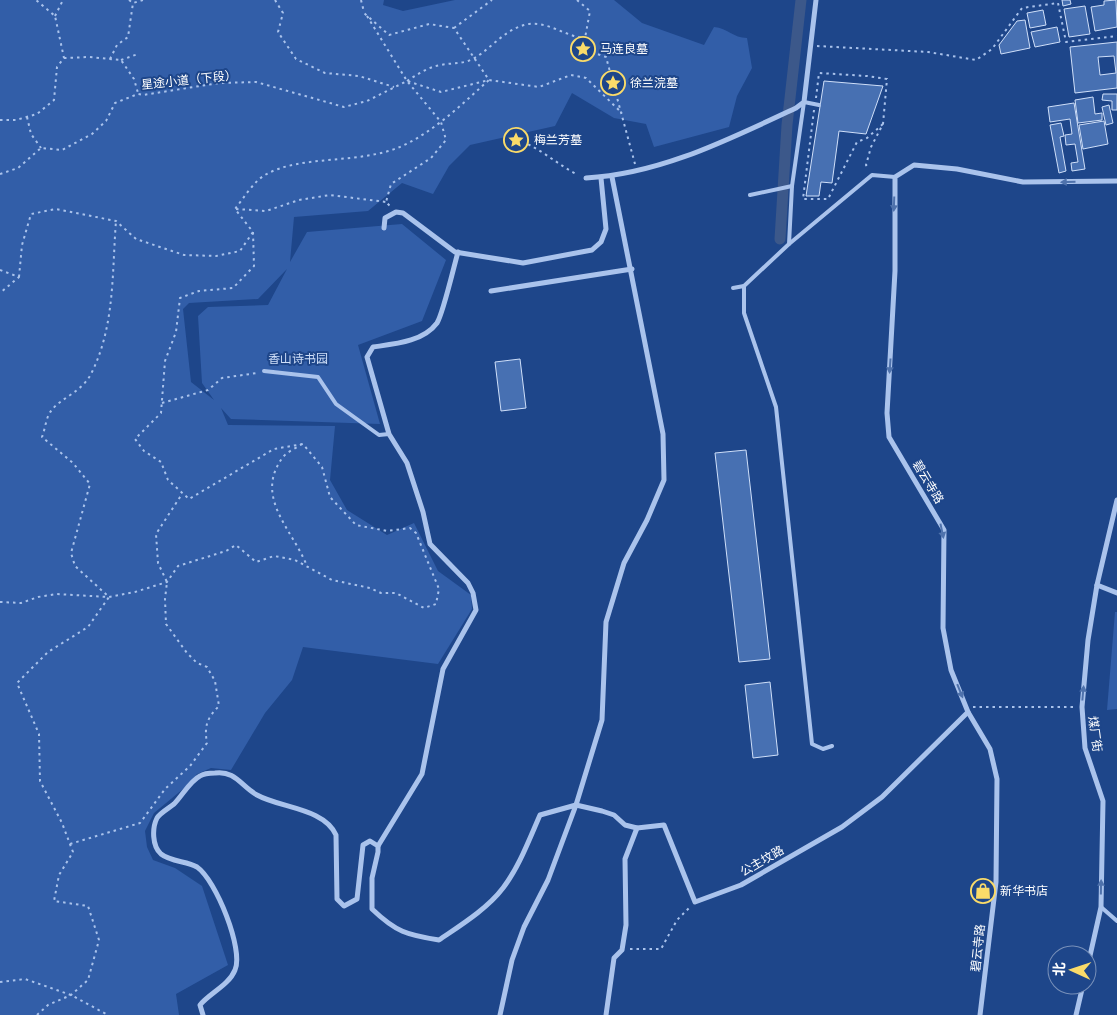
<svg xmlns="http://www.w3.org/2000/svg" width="1117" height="1015" viewBox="0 0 1117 1015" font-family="Lato,'Noto Sans SC',sans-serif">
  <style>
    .green { fill: #325ea8; fill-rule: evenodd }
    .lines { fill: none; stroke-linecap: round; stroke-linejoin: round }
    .canal { stroke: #3c588a; stroke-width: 11 }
    .building { fill: #4770b2; stroke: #cfdff9; fill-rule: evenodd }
    .path { stroke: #aac3ec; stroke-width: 2; stroke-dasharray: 2.5 4; stroke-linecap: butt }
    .lane { stroke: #aac3ec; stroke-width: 4 }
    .street { stroke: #aac3ec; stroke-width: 5 }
    .oneway { fill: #4f72ac }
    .labels { text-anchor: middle; stroke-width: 4; stroke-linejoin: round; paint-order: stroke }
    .poi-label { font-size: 12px; fill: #fff; stroke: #1e468a; text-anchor: start }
    .street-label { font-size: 12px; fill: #fff; stroke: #1e468a }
    .park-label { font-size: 12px; fill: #cfdff9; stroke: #1e468a }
  </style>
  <rect width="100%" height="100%" fill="#1e468a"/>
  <!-- green -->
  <g class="green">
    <path d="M0 0H384L383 5 403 11 455 0H614L642 23 704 45 714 27C728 28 733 38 747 38L752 68 737 96 729 127 654 147 646 124 614 118 572 93 555 126 470 145 449 166 433 194 402 183 368 211 294 217 290 262 307 232 402 224 446 260 422 321 358 345 380 424 231 419 221 408 228 425 335 426 330 480 347 510 387 535 414 523 438 571 471 595 472 609 438 664 303 647 292 680 265 713 231 770 211 768 197 774 189 784 154 813 145 831 147 847 153 860 175 868 202 886 228 965 176 994 179 1015H0ZM287 269 268 305 208 307 198 316 202 383 214 400 191 382 183 309 189 303 258 299Z"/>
    <path d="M1115 612H1117V709L1107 710Z"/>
  </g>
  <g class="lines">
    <!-- canal -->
    <path class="canal" d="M780 239 787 125 801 0"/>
  </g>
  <!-- building -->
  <g class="building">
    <path d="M1062 0H1070L1071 4 1063 6Z"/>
    <path d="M1116 0 1117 27 1095 31 1091 7 1104 5V1Z"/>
    <path d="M1085 6 1090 34 1069 37 1064 9Z"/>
    <path d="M1043 10 1046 25 1030 28 1027 13Z"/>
    <path d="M1025 20 1030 48 1001 54 999 45 1017 21Z"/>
    <path d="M1057 27 1060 42 1035 47 1031 32Z"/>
    <path d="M1117 42V88L1075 93 1070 47ZM1114 56 1116 73 1100 75 1098 57Z"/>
    <path d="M824 81 883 86 866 134 839 131 832 183 821 182 819 196H806Z"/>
    <path d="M1103 94H1117V110H1112V101L1102 100Z"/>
    <path d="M1093 97 1095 114 1102 113V120L1078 123 1075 100Z"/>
    <path d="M1074 103 1085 169 1072 171 1071 163 1078 162 1075 144 1066 145 1065 135 1072 134 1070 119 1050 122 1048 107Z"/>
    <path d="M1109 105 1113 123 1106 125 1102 107Z"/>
    <path d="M1104 121 1108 144 1083 149 1079 125Z"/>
    <path d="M1061 123 1064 136 1060 137 1066 171 1059 173 1050 125Z"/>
    <path d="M520 359 526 408 501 411 495 362Z"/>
    <path d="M746 450 770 659 739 662 715 453Z"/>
    <path d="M770 682 778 755 753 758 745 685Z"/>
  </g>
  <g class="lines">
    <!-- path -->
    <g class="path">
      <path d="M129 0 133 3"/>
      <path d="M275 0 283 13 278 32 296 59 325 73 359 76 394 87"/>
      <path d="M361 0 364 12"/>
      <path d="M577 0 590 11 583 49 606 57 635 164"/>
      <path d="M55 16 63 0"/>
      <path d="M367 16 407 81 441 122 446 140 431 158 391 184 386 202 391 207"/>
      <path d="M454 28 492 0"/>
      <path d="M817 46 928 52 976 60 992 49 1022 8 1058 3 1066 42 1117 36"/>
      <path d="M64 58 89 57 121 60 134 79 138 93"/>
      <path d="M110 59 117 45 128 37 133 3 143 0"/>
      <path d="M121 60 138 54"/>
      <path d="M407 81C418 74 428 67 441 65 450 63 459 64 468 61 488 54 503 28 529 24 549 22 565 36 584 38"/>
      <path d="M816 98 819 73 867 76 887 79 883 124 871 147 866 165 868 169"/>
      <path d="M814 110 803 199H828L857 142 867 138 883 124"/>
      <path d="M27 117 31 134 41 148"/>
      <path d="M0 120H16L37 114 54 100 57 67 64 58 55 16 36 0"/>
      <path d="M516 140C535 144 558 165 578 175"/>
      <path d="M0 174 18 168 41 148 62 150 92 134 106 121 115 103 138 94 143 95 219 83 256 82 344 107 367 101 407 81 441 92 489 80 539 87 571 75 586 78 622 113"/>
      <path d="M236 209 266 211 299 200 330 195 386 202"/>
      <path d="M0 270 19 277 0 293"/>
      <path d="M19 277 22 245 31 214 56 209 116 221 136 239 184 255 216 256 240 251 253 232 235 209C243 199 254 181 265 175 301 154 360 165 402 146 435 131 462 104 489 80L454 28 429 24 389 35 364 13"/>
      <path d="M162 403 208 390 222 378 257 373"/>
      <path d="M302 444C296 448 287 452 283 457 253 497 293 530 307 566"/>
      <path d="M0 602 21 603 38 597 57 594 109 597 135 592 167 582 178 566 226 551 236 545 256 562 274 556 295 560 332 580 370 588 381 593H396L424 608 436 604 439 589 416 533 410 528 387 531 356 525 330 497 322 467 303 444 274 449 189 499 168 480 161 462 144 451 135 439 161 413 165 361 176 332 180 298 199 291 233 288 254 266 253 232"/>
      <path d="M973 707H1074"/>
      <path d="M70 844 140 823 165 789 190 766 207 743C204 726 207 718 219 706L215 681 207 667 197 663 187 653 166 624 165 599 167 582 158 563 156 534 182 494"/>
      <path d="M630 949H661L677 920 690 907"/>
      <path d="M0 982 25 979 71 995 108 1015"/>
      <path d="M37 1015 48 1005 71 995 88 980 99 940 88 906 54 901 59 875 73 852 62 823 40 781 39 734 17 683 48 652 88 627 109 597 75 566 71 553 90 484 73 463 42 437C45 430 46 417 51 411 60 398 83 392 92 372 115 325 112 272 116 221"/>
    </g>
    <!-- lane -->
    <g class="lane">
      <path d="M819 105 804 102 792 186 789 244 744 286V313L776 407 812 744 823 749 832 746"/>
      <path d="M750 195 792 186"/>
      <path d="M789 244 872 175 895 177"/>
      <path d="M733 288 744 286"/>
      <path d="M264 371 318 377 336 404 379 435 389 434"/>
      <path d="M1101 907 1117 921"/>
    </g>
    <!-- street -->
    <g class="street">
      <path d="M586 178C661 174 729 139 796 108L804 102 816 0"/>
      <path d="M384 228 385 218 396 212 403 213 455 252 523 263 592 250 601 242 606 229 601 178"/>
      <path d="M491 291 632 269"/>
      <path d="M1097 585 1117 593"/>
      <path d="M378 846 422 774 443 669 476 610 473 593 468 583 430 544 423 512 407 463 389 434 367 357 373 347C394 344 423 342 437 323 443 314 454 266 458 252"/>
      <path d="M1087 969 1101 907 1103 801 1085 748 1082 707 1088 640 1097 585 1117 500"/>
      <path d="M203 1015 200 1005C210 993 229 985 235 970 244 950 216 880 197 867 187 861 171 862 161 854 152 846 152 828 157 818 160 813 169 808 174 804 182 796 190 781 200 776 203 774 211 773 215 773 235 770 242 787 257 795 280 808 324 808 336 835L337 899 344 906 357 899 363 845 370 841 378 846V852L372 878V909C396 932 407 935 439 940 461 925 487 909 503 888 519 867 529 840 540 815L576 805 602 811 614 815 625 825 637 828 664 825 695 902 741 885 842 827 882 797 968 712"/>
      <path d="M500 1015 512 960 524 927 548 880 576 805 602 720 606 622 624 563 647 520 664 480 663 434 612 177"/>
      <path d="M606 1015 614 958 622 950 626 925 625 859 637 828"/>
      <path d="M980 1015 996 882 997 779 990 749 968 712 951 670 943 628 944 530 889 437 887 413 895 271V177L914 165 957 169 1023 182 1117 181"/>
      <path d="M1076 1015 1083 985"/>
    </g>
  </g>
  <!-- one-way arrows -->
  <defs><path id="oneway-solid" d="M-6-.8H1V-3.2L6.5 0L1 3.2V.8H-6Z" transform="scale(1.25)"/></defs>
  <g class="oneway">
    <use href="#oneway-solid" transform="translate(1068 182) rotate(179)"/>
    <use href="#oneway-solid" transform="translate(894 204) rotate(92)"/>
    <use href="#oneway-solid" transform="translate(890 366) rotate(94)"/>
    <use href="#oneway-solid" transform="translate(942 531) rotate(78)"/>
    <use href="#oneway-solid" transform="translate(960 691) rotate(68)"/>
    <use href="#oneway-solid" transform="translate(1083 693) rotate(-85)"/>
    <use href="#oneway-solid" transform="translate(1101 887) rotate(-89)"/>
  </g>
  <!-- icons -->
  <defs>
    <symbol id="sight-ring" viewBox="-11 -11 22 22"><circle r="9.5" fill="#1e468a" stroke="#fadb69" stroke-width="1.5"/><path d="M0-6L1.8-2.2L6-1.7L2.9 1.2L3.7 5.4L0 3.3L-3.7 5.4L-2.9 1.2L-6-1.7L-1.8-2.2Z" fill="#fadb69"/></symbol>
    <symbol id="shop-ring" viewBox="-11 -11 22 22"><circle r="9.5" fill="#1e468a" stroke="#fadb69" stroke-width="1.5"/><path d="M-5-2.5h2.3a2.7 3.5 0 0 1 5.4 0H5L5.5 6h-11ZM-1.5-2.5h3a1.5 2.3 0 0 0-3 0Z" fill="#fadb69"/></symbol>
  </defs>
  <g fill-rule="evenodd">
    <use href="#sight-ring" x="569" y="35" width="28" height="28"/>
    <use href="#sight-ring" x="599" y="69" width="28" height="28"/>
    <use href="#sight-ring" x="502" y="126" width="28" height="28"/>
    <use href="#shop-ring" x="969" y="877" width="28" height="28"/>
  </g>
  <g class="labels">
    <!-- poi labels -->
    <g class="poi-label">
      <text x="600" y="53">马连良墓</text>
      <text x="630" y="87">徐兰浣墓</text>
      <text x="534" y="144">梅兰芳墓</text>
      <text x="1000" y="895">新华书店</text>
    </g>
    <!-- street labels -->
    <g class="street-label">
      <text transform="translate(189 80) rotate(-6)" y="4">星途小道（下段）</text>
      <text transform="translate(928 482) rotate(59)" y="4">碧云寺路</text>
      <text transform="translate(1095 734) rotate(82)" y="4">煤厂街</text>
      <text transform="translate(762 861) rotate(-30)" y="4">公主坟路</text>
      <text transform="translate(978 948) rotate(-84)" y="4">碧云寺路</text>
    </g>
    <!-- park labels -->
    <g class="park-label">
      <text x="298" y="363">香山诗书园</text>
    </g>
  </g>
  <!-- north arrow -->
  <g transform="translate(1072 970) rotate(273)"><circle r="24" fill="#1e468a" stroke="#7890b9"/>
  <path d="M0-4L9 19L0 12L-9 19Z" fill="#fadb69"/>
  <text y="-8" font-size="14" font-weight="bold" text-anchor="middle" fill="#ffffff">北</text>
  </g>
</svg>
